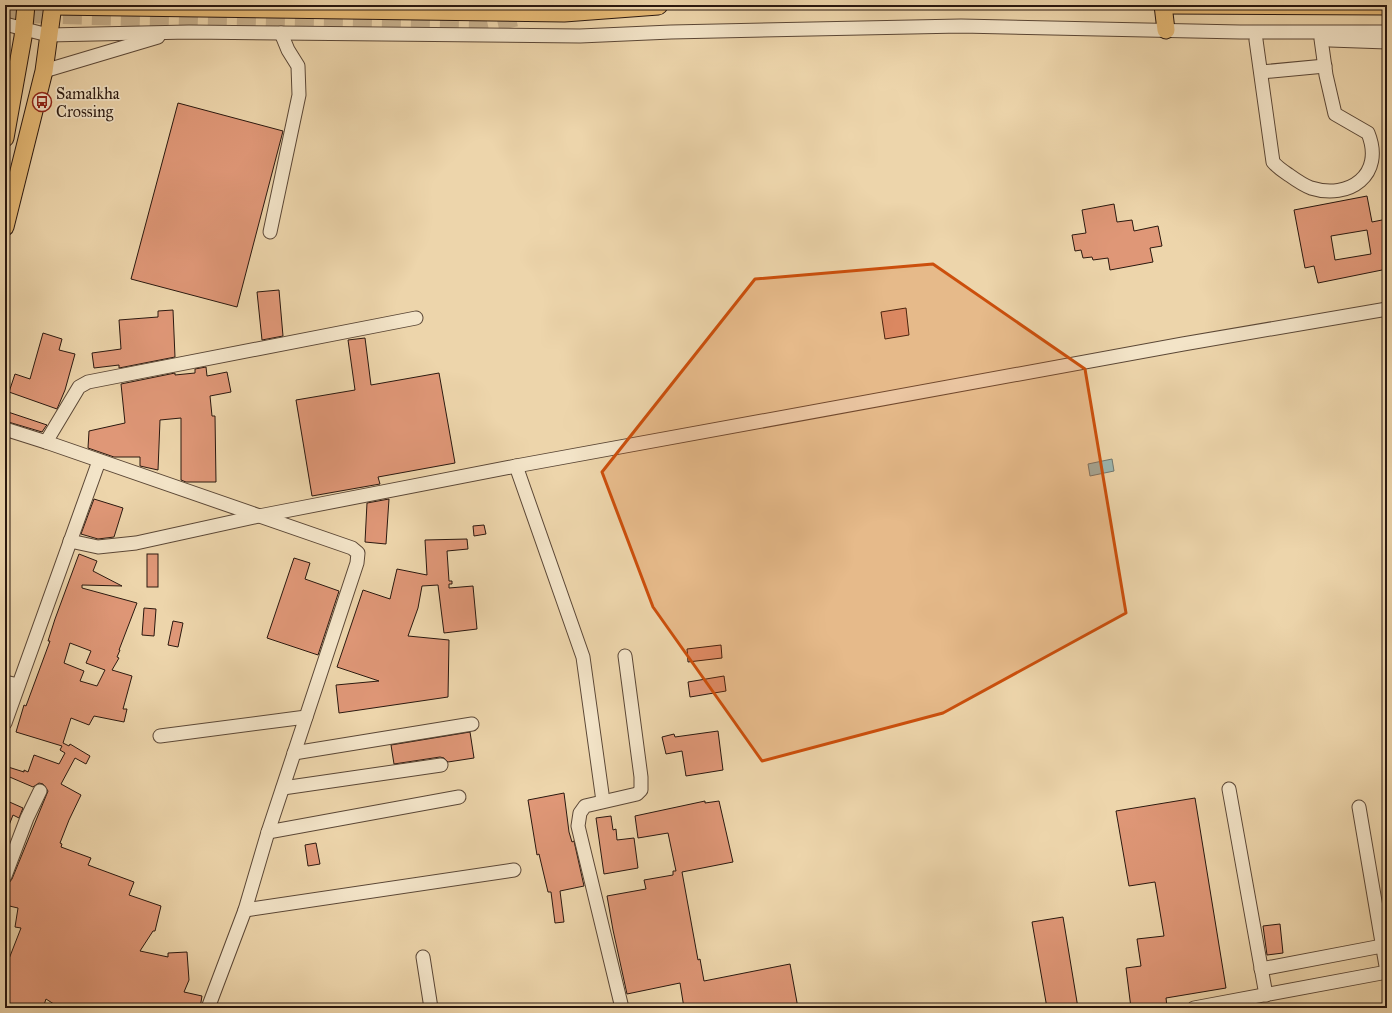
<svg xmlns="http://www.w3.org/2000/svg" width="1392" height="1013" viewBox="0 0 1392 1013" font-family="'IM FELL Great Primer',serif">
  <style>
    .water { fill: #9bb7b1; stroke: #6e7770 }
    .building { fill: #df9777; stroke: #2a180f; fill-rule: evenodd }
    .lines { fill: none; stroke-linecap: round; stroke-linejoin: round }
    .highway-tunnel { stroke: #c6af8c; stroke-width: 19; stroke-dasharray: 19 10; stroke-linecap: butt }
    .minor-casing { stroke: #5b4736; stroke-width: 15 }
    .major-casing { stroke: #2a180f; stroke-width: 19 }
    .highway-casing { stroke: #2a180f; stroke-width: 21 }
    .minor { stroke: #f3e4c8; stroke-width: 13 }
    .major { stroke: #e6ba76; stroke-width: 17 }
    .highway { stroke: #e6ba76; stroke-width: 19 }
    .marked { fill: #cc4f0c; fill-opacity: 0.2; stroke: #cc4f0c; stroke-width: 3; stroke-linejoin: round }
    .labels { text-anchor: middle; stroke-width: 3.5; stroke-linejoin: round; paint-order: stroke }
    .poi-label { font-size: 16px; fill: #2a180f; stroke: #f3e4c8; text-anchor: start }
  </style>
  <rect width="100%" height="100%" fill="#edd5ab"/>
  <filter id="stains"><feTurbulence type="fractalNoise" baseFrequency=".005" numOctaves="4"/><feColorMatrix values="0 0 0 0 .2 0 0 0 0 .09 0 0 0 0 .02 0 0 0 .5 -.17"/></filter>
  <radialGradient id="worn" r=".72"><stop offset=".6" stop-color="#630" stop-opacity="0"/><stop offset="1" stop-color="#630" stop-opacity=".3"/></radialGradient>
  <!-- water -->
  <path class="water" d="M1112 459 1114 471 1090 476 1088 464Z"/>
  <!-- building -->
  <g class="building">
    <path d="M178 103 283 131 237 307 131 279Z"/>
    <path d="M1367 196 1372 222 1387 219V269L1318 283 1314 266 1305 268 1294 210ZM1367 230 1371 254 1335 260 1331 236Z"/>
    <path d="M1114 204 1117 222 1132 220 1134 231 1158 226 1162 246 1150 248 1153 262 1110 270 1108 258 1093 260 1092 257 1083 258 1081 250 1075 251 1072 235 1086 233 1082 210Z"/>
    <path d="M279 290 283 336 262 340 257 292Z"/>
    <path d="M906 308 909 335 885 339 881 312Z"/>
    <path d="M173 310 175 357 119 368V365L94 368 92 353 121 349 119 320 158 317V311Z"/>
    <path d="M43 333 62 339 59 350 75 354 65 390 57 409 9 392 15 374 30 379Z"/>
    <path d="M365 338 371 385 439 373 455 463 378 477 380 484 312 496 296 400 355 390 348 340Z"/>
    <path d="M206 367 207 376 227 372 231 392 210 396 212 416H215L216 482H186L181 480V418L160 420 158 470 140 466V457H114L88 448 89 431 125 423 121 384 175 373V375L195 373V369Z"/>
    <path d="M5 411 47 425 46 426 42 432 5 421Z"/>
    <path d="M94 499 123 508 114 537 98 539 81 534Z"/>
    <path d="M389 499 386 544 365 542 367 503Z"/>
    <path d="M484 525 486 534 474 536 473 526Z"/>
    <path d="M467 539 468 549 447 551 449 581H452V584H449V588L473 586 477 629 444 633 438 585 422 586 418 608 408 636 449 640 448 697 339 713 336 685 379 681 337 667 363 590 390 599 397 569 427 575 425 540Z"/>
    <path d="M79 554 97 561 93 571 122 586 82 585V588L137 603 119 650H120L117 657 119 658 112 670 132 676 123 709H127L124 722 94 716 89 725 71 718 63 743 69 746 70 744 90 756 86 764 75 758 61 784 81 795 69 820 60 843 62 844 61 847 91 858 88 865 134 882 129 895 161 906 155 931H153L140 951 168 957V953L187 952 189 980 184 992 202 996 200 1008H60L46 999 43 1008H5V969L21 928 15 927 18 908 5 905V898L9 883 12 879 48 791 43 784 39 783 33 787 5 775V766L24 772V770L28 772 34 755 59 764 65 753 60 750 62 746 16 732 24 705 26 706 50 641H48L55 619ZM70 643 91 651 86 663 105 670 97 686 80 681 84 671 64 663Z"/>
    <rect x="147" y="554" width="11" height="33"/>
    <path d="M294 558 310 563 305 579 339 591 318 655 267 638Z"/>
    <path d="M144 608 156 609 154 636 142 635Z"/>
    <path d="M173 621 183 623 178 647 168 645Z"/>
    <path d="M721 645 722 658 688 662 687 649Z"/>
    <path d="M724 676 726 691 690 697 688 682Z"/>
    <path d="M718 731 723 770 686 776 682 751 666 754 662 737 674 734 675 737Z"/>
    <path d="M470 732 474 758 448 762 444 758 440 757 394 764 391 745Z"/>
    <path d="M564 793 569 832 572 842 574 841 584 886 560 891 564 922 555 923 551 892H548L539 854 537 855 528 800Z"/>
    <path d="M1195 798 1226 988 1166 998 1167 1007 1131 1008 1126 968 1141 966 1137 939 1164 936 1155 882 1129 886 1116 811Z"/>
    <path d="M5 800 23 808 19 818 13 815 6 833Z"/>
    <path d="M705 801V803L719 801 733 862 682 872 698 960 700 959 704 981 790 964 798 1008H684L680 983 627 994 613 930 607 896 646 889 644 880 673 875V871H676L668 833 638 838 635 816Z"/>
    <path d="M611 816 613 830 616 829 617 840 634 838 638 868 604 874 596 818Z"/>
    <path d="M316 843 320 864 308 866 305 845Z"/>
    <path d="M1063 917 1078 1008H1047L1032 922Z"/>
    <path d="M1280 924 1283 953 1267 955 1263 926Z"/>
  </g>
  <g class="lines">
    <!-- highway-tunnel -->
    <path class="highway-tunnel" d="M5 13 476 26 525 15"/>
    <defs>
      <g id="minor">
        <path d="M5 24 48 35 189 32 580 36 671 32 961 26 1240 32H1387"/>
        <path d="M1256 40 1273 162C1278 168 1283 171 1289 175 1296 180 1303 185 1311 188 1349 200 1385 175 1368 133L1335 114 1326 75 1321 39"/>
        <path d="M1330 40 1387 42"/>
        <path d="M44 71 158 37"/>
        <path d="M1261 72 1325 66"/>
        <path d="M270 232 299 95 298 66 288 50 281 33"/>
        <path d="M5 429 46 442 352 548 358 553 357 563 268 832 245 910 208 1008"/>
        <path d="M46 442 79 387 88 382 416 318"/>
        <path d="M516 466 583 657 603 801"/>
        <path d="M70 541 98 547 136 543 259 516 516 466 1183 344 1387 309"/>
        <path d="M5 682 18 685"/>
        <path d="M5 723 99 461"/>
        <path d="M160 736 306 717"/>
        <path d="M294 753 472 724"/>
        <path d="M283 788 441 765"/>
        <path d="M1229 789 1266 995"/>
        <path d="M1359 807 1387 972"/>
        <path d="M268 832 459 797"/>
        <path d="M5 876 27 818 40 791"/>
        <path d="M245 910 514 870"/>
        <path d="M423 957 431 1008"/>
        <path d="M1261 969 1382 946"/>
        <path d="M622 1008 578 826 580 813 585 806 637 794 641 790V777L625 656"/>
        <path d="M1194 1008 1387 972"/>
      </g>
      <g id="major">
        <path d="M1162 5 1387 6"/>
        <path d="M1163 5 1166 30"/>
        <path d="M5 138 23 37 26 5"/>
        <path d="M5 227 44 71 53 5"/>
      </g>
      <path id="highway" d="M52 5 564 12 658 5"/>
    </defs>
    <!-- minor casing -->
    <use href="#minor" class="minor-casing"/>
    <!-- major casing -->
    <use href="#major" class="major-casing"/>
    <!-- highway casing -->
    <use href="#highway" class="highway-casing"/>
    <!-- minor -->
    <use href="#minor" class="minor"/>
    <!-- major -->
    <use href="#major" class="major"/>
    <!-- highway -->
    <use href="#highway" class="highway"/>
  </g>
  <!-- marked area -->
  <path class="marked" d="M933 264 1085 369 1126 613 943 713 762 761 653 607 602 472 755 279Z"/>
  <!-- icons -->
  <defs>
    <symbol id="bus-ring" viewBox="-11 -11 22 22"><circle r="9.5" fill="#f3e4c8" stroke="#8f2418" stroke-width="1.5"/><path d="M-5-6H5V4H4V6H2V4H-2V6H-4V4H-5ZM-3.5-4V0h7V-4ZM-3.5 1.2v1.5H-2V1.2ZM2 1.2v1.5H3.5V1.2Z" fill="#8f2418"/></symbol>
  </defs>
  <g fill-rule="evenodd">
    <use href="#bus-ring" x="31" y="91" width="22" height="22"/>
  </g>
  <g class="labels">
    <!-- poi labels -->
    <g class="poi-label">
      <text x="56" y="99">Samalkha<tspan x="56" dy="18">Crossing</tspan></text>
    </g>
  </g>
  <!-- margin -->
  <rect width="1392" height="1013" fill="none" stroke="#edd5ab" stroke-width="20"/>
  <rect x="6" y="6" width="1380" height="1001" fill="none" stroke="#2a180f" stroke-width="2"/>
  <rect x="10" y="10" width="1372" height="993" fill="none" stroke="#2a180f"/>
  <rect width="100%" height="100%" filter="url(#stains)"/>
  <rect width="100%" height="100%" fill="url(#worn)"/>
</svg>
